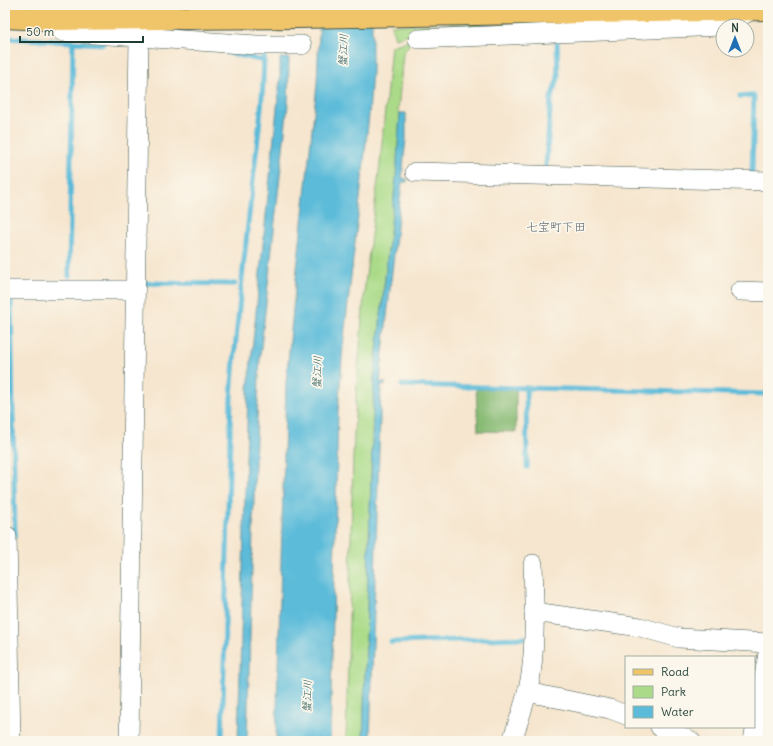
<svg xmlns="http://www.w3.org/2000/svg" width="773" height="746" viewBox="0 0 773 746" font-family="Delius,'Klee One',sans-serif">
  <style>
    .green { fill: #abdb89; stroke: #658c5e }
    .forest { fill: #88bb75; stroke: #547c54 }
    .water { fill: #5bbbd9; stroke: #3d7c86 }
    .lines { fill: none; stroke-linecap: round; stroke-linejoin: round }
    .stream { stroke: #5bbbd9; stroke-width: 5 }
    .minor-tunnel { stroke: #cbc4b0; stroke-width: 19; stroke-dasharray: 19 10; stroke-linecap: butt }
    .minor-casing { stroke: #3f564b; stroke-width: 20 }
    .major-casing { stroke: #3f564b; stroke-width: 24 }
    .minor { stroke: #fff; stroke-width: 19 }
    .major { stroke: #f0c469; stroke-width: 22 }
    .labels { text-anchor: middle; stroke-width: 3.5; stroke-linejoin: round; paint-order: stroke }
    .water-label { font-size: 11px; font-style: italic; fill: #2e5c5d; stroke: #fbf7ec }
    .quarter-label { font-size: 12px; fill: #59646d; stroke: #fbf7ec }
  </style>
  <rect width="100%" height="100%" fill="#fbf7ec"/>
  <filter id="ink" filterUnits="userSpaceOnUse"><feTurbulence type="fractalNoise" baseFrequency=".025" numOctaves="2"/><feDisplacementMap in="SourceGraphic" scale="8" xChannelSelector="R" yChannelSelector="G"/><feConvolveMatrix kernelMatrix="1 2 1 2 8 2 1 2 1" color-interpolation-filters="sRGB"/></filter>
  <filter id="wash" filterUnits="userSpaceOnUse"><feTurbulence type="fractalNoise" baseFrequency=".012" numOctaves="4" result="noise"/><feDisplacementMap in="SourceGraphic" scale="16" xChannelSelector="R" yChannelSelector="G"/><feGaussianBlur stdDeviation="0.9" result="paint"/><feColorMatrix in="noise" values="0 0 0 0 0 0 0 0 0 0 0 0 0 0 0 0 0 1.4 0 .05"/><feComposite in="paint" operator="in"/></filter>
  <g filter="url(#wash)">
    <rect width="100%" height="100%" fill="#f6e6cf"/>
    <!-- green -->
    <g class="green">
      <path d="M706 21 414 33 395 38 391 25Z"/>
      <path d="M408 41 409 45 403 53 398 111 400 113 396 178 374 379 363 741H346L353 457 356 396 365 284 380 164 391 46Z"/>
    </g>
    <!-- forest -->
    <path class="forest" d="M476 389 516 390V431L515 432 478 431Z"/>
    <!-- water -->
    <g class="water">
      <path d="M319 5H372V71L369 115 359 208 343 346 338 413 330 741H276L286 383 296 278 317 84 319 32Z"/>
      <path d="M280 58H289L288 104 260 357 255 462 247 741H238L248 390 280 79Z"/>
      <path d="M400 113H406V138L402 178 407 179V182H402L382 361 380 382 385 383V385L381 386 370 741H363L374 379 396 178Z"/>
    </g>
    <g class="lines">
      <!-- stream -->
      <g class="stream">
        <path d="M9 38 103 44"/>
        <path d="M226 52 264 61"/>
        <path d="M740 96H754L752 173"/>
        <path d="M546 165 551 98 558 78 557 40"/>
        <path d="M69 276 73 42"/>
        <path d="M144 283 235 284"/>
        <path d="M11 299 15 536"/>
        <path d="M402 385 768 394"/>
        <path d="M526 388 527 467"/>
        <path d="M391 642 525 638"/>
        <path d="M222 741 231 398C236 328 244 259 252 189 257 143 264 97 264 51"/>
      </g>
    </g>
  </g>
  <g filter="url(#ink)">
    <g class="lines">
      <!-- minor-tunnel -->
      <path class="minor-tunnel" d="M246 30 251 5"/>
      <defs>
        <g id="minor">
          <path d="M45 19 63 32 139 37 129 741"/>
          <path d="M139 37 256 45H302"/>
          <path d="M418 39 721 26 752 10"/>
          <path d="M415 172 768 181"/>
          <path d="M5 290H135"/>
          <path d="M740 291 768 292"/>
          <path d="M5 536H7L11 741"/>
          <path d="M534 612 640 627 679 638 768 643"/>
          <path d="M527 692 610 709 626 715"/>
          <path d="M660 727 691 741"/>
          <path d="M512 741C519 719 528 696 531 674 536 637 534 600 533 564"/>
          <path d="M753 741 768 653"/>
        </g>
        <path id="major" d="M5 17 45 19 297 17 768 9"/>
      </defs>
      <!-- minor casing -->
      <use href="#minor" class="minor-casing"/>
      <!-- major casing -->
      <use href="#major" class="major-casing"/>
      <!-- minor -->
      <use href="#minor" class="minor"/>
      <!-- major -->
      <use href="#major" class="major"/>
    </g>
  </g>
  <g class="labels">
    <!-- water labels -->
    <g class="water-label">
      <text transform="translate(343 50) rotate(-88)" y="4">蟹江川</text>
      <text transform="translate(317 372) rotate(-88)" y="4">蟹江川</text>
      <text transform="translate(307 696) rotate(-88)" y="4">蟹江川</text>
    </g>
    <!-- quarter labels -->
    <g class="quarter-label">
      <text x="556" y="231">七宝町下田</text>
    </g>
  </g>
  <!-- margin -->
  <rect width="773" height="746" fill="none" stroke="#fbf7ec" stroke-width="20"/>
  <!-- legend -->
  <rect x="625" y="656" width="130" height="72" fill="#fbf7ec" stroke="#a3ada2"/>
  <rect x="633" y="669" width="20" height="6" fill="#f0c469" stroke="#a3ada2"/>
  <text x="661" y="676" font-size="12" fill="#1f3d34">Road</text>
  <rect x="633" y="686" width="20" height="12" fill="#abdb89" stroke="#a3ada2"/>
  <text x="661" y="696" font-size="12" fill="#1f3d34">Park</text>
  <rect x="633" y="706" width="20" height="12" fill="#5bbbd9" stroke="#a3ada2"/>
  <text x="661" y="716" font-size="12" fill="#1f3d34">Water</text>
  <!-- north arrow -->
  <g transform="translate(735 38)"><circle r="19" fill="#fbf7ec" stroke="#a3ada2"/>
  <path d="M0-3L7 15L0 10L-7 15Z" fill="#1f6fb2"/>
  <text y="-6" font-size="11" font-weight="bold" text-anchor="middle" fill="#1f3d34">N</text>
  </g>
  <!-- scale -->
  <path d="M20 36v6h123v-6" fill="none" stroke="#1f3d34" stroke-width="2"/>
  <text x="26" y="36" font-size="12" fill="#1f3d34" stroke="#fbf7ec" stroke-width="3" paint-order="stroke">50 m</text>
</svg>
